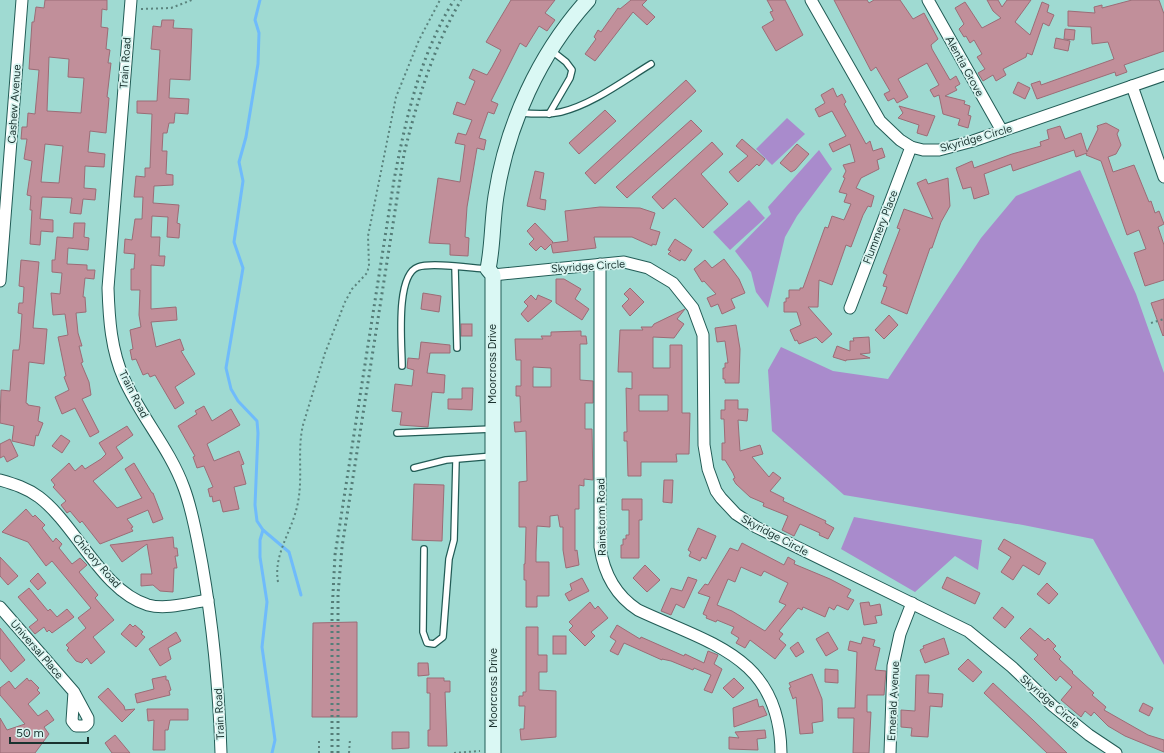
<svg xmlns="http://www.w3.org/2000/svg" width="1164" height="753" viewBox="0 0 1164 753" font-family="Figtree,sans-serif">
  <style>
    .green { fill: #a98bcc }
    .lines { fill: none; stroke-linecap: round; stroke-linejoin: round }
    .stream { stroke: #6fbbfb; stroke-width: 3 }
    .building { fill: #c18f9a; stroke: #9b6c76; fill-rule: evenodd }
    .lane-casing { stroke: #225c56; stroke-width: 8 }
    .street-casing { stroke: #225c56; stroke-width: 13 }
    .secondary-casing { stroke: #225c56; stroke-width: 17 }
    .path { stroke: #5b847e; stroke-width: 2; stroke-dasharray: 2 3; stroke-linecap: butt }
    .lane { stroke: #fff; stroke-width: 5.5 }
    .street { stroke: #fff; stroke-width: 11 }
    .secondary { stroke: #daf8f4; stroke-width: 15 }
    .rail { stroke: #557d78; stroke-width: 3; stroke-dasharray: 2 4; stroke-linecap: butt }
    .labels { text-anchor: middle; stroke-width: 3.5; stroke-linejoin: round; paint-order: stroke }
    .street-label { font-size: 11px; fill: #1a322f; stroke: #d8f4f0 }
  </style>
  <rect width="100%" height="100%" fill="#9fdad2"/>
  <!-- green -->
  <g class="green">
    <path d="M787 118 805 134 772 165 756 149Z"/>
    <path d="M819 150 832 169 797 216 785 237 768 308 756 292 751 272 735 251 771 214 768 207Z"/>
    <path d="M1080 170 1136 294 1164 373V665L1093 539 1023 525 844 495 772 431 768 370 781 347 833 371 888 379 981 238 1016 196Z"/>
    <path d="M749 200 765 218 730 250 713 232Z"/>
    <path d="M854 517 982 540 978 570 955 556 915 592 841 549Z"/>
  </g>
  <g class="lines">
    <!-- stream -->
    <g class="stream">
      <path d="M260 0 255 20 259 33 258 64 246 137 239 162 243 181 234 242 243 268 226 368 231 389 238 401 257 421 258 433 255 505 257 521 263 530 260 540V557L267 602 262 647 275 740 272 753"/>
      <path d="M263 530 289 552 301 595"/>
    </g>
  </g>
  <!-- building -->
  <g class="building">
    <path d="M45 0H107V10L102 9 101 27 108 28 106 49 110 50 108 63H111L107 97 109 98 106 133 90 131 88 152 105 154 104 167 85 166 84 188 96 189 95 200 83 199 81 214 70 213 72 198 42 197 40 219 53 220V232L41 231 40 245 30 244 32 210H30L31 196 27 195 32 161 24 159 27 139H21L22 127H27L28 113 35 114 39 70 29 69 32 22H34L36 7 44 8ZM49 57 69 59 68 77 84 78 81 113 47 111ZM45 144 63 146 59 183 41 182Z"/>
    <path d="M511 0H555L545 13 555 20 547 31 539 26 526 47 520 43 491 101 498 104 494 114 488 112 479 138 486 140 484 150 477 148 467 207 465 237 469 238 468 256 450 255V244L429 243 438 178 460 182 465 145 455 143 458 133 466 135 472 120 453 114 457 102 465 105 475 81 469 78 473 69 487 75 492 67 501 50 486 42Z"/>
    <path d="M631 0H647L642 5 655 17 647 25 633 12 595 61 585 54 596 39 594 37 598 30 601 32 618 8 620 9Z"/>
    <path d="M767 0H785L803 35 776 51 762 27 774 20 770 12 773 11Z"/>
    <path d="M834 0H867L869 3 874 0H900L913 19 924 13 938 39 931 45 932 49 950 80 956 76 960 84 955 87 957 90 945 96 965 101 964 104 970 106 968 115 971 116 968 128 958 125 960 119 943 114 939 95 934 97 930 90 939 85 927 63 898 79 908 97 897 103 894 98 888 101 884 94 890 91 876 67 871 71Z"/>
    <path d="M987 0H998L1002 7 1007 0H1031L1015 22 1030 35 1042 2 1049 5 1047 12 1054 15 1049 26 1043 23 1032 55 1027 53 1026 57 1003 69 1006 75 996 81 993 75 983 81 978 73 985 69 977 57 982 54 974 40 970 43 966 36 964 37 959 29 964 24 955 8 965 2 982 28 1001 18 993 11Z"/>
    <path d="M1132 0H1159L1164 14V51L1124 65 1127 72 1116 76 1115 72 1037 99 1031 84 1040 81 1041 85 1114 59 1108 42 1092 44 1091 27 1068 26V11L1095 13 1094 7 1102 5V8Z"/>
    <path d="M162 20H174L173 28 192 29 190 80 170 79 169 98 189 99 188 114 175 113 174 123H169L167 133H163L162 151H167L166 174 173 175V185L154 186 153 203 179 205 177 223 180 224 179 238 167 237 168 217 152 216 151 237H160L159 256H165L164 266 151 265V309L176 307 177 320 151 322 156 347 180 339 184 350 181 351 195 374 175 387 184 403 175 409 155 375 150 377 148 373 143 375 136 359 132 360 130 350 133 349 130 330 141 327 139 315 140 290H131V269H134L135 254 124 253 125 239 132 240 135 219H142L143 197H134L136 176 145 177V168H150L152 114 137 113V101H157L160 50 151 49 153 26 161 27Z"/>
    <path d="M1065 29 1075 30 1074 40 1064 39Z"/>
    <path d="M1056 38 1070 41 1068 51 1054 48Z"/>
    <path d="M686 80 696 91 595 184 585 173Z"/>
    <path d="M1018 82 1030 88 1025 99 1013 93Z"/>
    <path d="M833 88 837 97 842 94 846 102 844 104 866 144 870 141 873 151 882 148 885 157 877 160 879 169 861 178 856 188 874 196 871 207 868 206 863 215 851 247 846 245 832 285 819 280 818 307H808L832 334 822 343 816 337 799 344 797 340 795 341 790 330 801 325 797 312H784V302H786V298H789V290H800V288H803L825 227 828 228 832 216 844 220 851 204 844 202 847 194 839 192 845 178 843 177 846 171 843 165 855 162 850 144 833 152 829 144 846 136 832 111 819 117 815 109 825 103 821 95Z"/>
    <path d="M899 106 935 116 927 136 917 133 919 125 898 118 903 113Z"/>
    <path d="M605 110 616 121 579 154 569 143Z"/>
    <path d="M691 120 702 131 627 198 616 187Z"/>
    <path d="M1106 123 1119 130 1117 134 1121 145 1116 154 1108 157 1113 172 1134 165 1149 202 1151 201 1155 213 1159 211 1164 224 1158 227 1164 245V280L1145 286 1134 253 1146 249 1139 230 1127 235 1101 161 1086 155 1087 153 1076 157 1074 150 1013 171 1011 164 984 174 989 194 974 199 971 187 963 189 956 168 972 161 974 168 1012 154 1041 146 1040 142 1049 139 1047 130 1060 126 1065 139 1081 133 1087 152 1098 129 1097 126Z"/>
    <path d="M742 139 765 159 759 166 757 164 738 182 729 172 748 156 736 146Z"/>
    <path d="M712 142 723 154 701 174 728 204 703 228 675 198 663 209 652 197Z"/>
    <path d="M797 144 809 154 795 170 791 172 780 163Z"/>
    <path d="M535 171 544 173 540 199 546 200 545 210 527 206Z"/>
    <path d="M948 178 950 206 941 222 932 248H930L907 314 881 303 887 287 883 286 887 275 883 273 900 229 897 228 904 209 933 219 917 183 926 179 928 184Z"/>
    <path d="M600 207 640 208 655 213 650 229 660 232 656 245 652 244V246L632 237H594L596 248 553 253 551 244 545 250 541 246 536 251 529 244 534 239 527 231 535 223 553 242 552 243 568 241 565 211Z"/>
    <path d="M74 223H85L84 237 89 238 88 250 68 248 67 264 87 265V270H95L94 279 85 278 83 297H85L86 312 76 313 78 333 82 346H79L83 362 81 363 89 382 91 395 82 399 99 432 90 437 75 408 62 414 55 397 69 390 64 377 66 376 58 337 68 335 65 314 53 315 51 293 60 294 62 273 52 272V260H55L57 237 73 238Z"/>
    <path d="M675 239 692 250 685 261 681 259 680 261 668 254 671 251 668 250Z"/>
    <path d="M724 259 739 279 745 293 731 299 735 308 722 314 718 304 711 307 707 298 716 294 704 281 702 282 694 269 705 260 712 268Z"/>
    <path d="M21 260 39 262 33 328 47 329 44 364 29 362 26 403 28 404V405L40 407 38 421 43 423 38 436 36 435 34 446 12 441 14 426 0 423 1 390 10 391 13 350H19L20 343 22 314 18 313 19 303H23L24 287 19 286Z"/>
    <path d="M556 279H564L581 289 575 299 589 309 582 320 556 303Z"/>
    <path d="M630 288 644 302 630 316 622 306 629 299 624 294Z"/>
    <path d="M423 293 441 296 439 312 421 309Z"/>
    <path d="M531 295 536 300 538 295 552 301 528 322 521 314 528 306 524 302Z"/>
    <path d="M1164 299V335L1163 336 1151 303Z"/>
    <path d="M685 309 677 319 684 324 674 338 653 337V368H670V345H682V413H690L689 454H676L677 462H641V476H628L627 441H624V432H627L626 388 632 389V372H618L620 330H643L641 327H652L654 324ZM639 395H668V411H639Z"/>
    <path d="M889 315 898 325 884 339 875 330Z"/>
    <rect x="461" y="324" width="11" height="12"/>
    <path d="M736 325 740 349 739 383H725V379H723V368H725V363H728L725 341 717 342 715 328Z"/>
    <path d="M581 331V336H586L587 344H580V380L593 381V403H585V429H592L593 480 584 479V486L579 485V509H575V551L577 550 579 565 566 568 563 550V527H560L558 515 550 516V527L537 526 536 552V562H549V596H537V607H526V580H524V564H525L526 527H519V482L527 481 526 431 515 432 514 422H521L520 396H516V386H521V360H516L515 339H543L541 336H551V332ZM533 367 551 368V387H533Z"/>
    <path d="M869 337 870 353 860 354 870 358 846 360V361L833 357 837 346 850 351V341H854L853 338Z"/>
    <path d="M421 342 450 345V353H430L427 373 445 375 444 393 432 392 428 427 400 425 402 412 392 411 395 384 412 386 414 370 407 368 408 358 419 359Z"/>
    <path d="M462 388H473L472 410 448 409V399H462Z"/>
    <path d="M725 400H738V409H748L747 421 738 420 740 451 760 445 763 454 752 457 769 477 773 472 781 478 770 491 784 498 783 501 826 521 825 523 834 528 828 539 819 535 820 533 800 524 794 536 782 530 788 516 763 506 764 503 750 497 736 484 733 479 735 478 733 473 725 460H722V443H725L724 419H721V410H725Z"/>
    <path d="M204 406 212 421 231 409 240 425 207 444 214 461 239 451 244 464 241 465 246 484 234 487 239 509 223 512 220 500 213 502 212 496 210 497 208 489 213 487 204 466 197 468 193 457 195 456 178 426 197 414 195 411Z"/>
    <path d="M127 426 133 435 116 447 123 458 93 481 117 508 142 498 125 469 134 463 152 493H153L163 519 153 523 148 510 127 519 133 527 131 528 133 531 100 544 82 521 80 523 70 511 67 513 61 505 66 501 53 487 55 485 51 480 69 463 75 471 82 465 85 469 101 459 106 454 99 443Z"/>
    <path d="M61 435 70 441 62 453 52 446Z"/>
    <path d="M10 439 18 456 7 462 4 456 0 458V444Z"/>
    <path d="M664 480H673L672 503 663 502Z"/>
    <path d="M414 484 444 485 442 541 412 540Z"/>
    <path d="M622 499H642V520H639V558H621V545H623V539H626V535H629V510H622Z"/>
    <path d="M26 509 33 517 35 515 45 525 42 528 53 542 56 538 62 544 59 548 72 564 80 558 87 565 79 572 98 595 95 598 114 620 93 637 105 652 91 664 87 658 82 663 76 661 67 650 69 648 66 645 86 628 78 618 91 608 52 561 46 566 28 542 2 532Z"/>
    <path d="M698 528 716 536 706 559 702 557 700 561 689 556 691 552 688 550Z"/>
    <path d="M173 537 174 548H177L178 556H175L177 568H174L173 592 160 591 153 585 141 586V574H152L147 544 122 562 110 545Z"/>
    <path d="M1004 539 1046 563 1039 575 1023 565 1013 580 1001 572 1011 557 998 549Z"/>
    <path d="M742 543 784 565 788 557 795 561 794 564 830 579 851 590 847 597 854 600 848 610 837 605 834 610 829 607 825 617 803 607 802 610 798 608 779 631 783 634 779 639 786 645 775 659 750 640 745 648 736 643 739 638 731 633 734 627 717 620 716 622 706 618 707 616 703 614 710 597 698 593 705 584 708 585 730 548 738 551ZM741 567 761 576 764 571 788 583 779 602 786 605 765 631 732 611 717 605 728 579 735 582Z"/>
    <path d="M0 557 18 576 8 585 0 576Z"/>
    <path d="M645 565 660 580 647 592 633 578Z"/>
    <path d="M38 573 46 583 38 590 30 581Z"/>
    <path d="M688 577 697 580 684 608 676 604 671 615 661 611 671 588 682 591Z"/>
    <path d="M947 577 980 593 975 604 942 588Z"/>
    <path d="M582 578 589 591 569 601 565 594 572 590 570 584Z"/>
    <path d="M1047 583 1058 594 1049 604 1037 594Z"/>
    <path d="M29 588 48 611 50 609 57 617 67 609 74 617 52 633 49 630 47 632 44 627 35 634 29 627 38 620 18 597Z"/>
    <path d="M590 602 595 609 598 606 608 618 591 632 595 636 585 646 569 630 573 626 569 622Z"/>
    <path d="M869 602 870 606 880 604 882 615 875 616 877 623 864 625 860 603Z"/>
    <path d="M1002 607 1014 617 1005 628 993 618Z"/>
    <path d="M357 622V717H312L313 623Z"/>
    <path d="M130 624 133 627 135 625 143 632 141 634 145 637 136 647 121 634Z"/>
    <path d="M617 625 640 639 641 637 684 656 685 654 704 663 708 651 718 655 714 664 722 669 712 693 704 690 711 675 694 668 693 670 671 661 662 659V660L624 643 618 655 610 651 616 641 610 637Z"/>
    <path d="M526 627H538V655H547V672H539V690L556 691V737L521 740 520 729H524L525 706H519V696H523V692H526Z"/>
    <path d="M0 628 25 660 11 672 0 658Z"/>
    <path d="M1030 628 1045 641 1048 638 1056 646 1053 649 1061 657 1059 659 1073 672 1072 673 1094 693 1092 695 1106 707 1104 710 1148 735 1164 740V752L1125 736 1108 726 1094 712 1091 716 1085 711 1081 717 1061 700 1072 687 1060 676 1056 681 1034 659 1038 655 1020 638Z"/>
    <path d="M176 632 181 641 168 648 171 659 160 666 149 649Z"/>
    <path d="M828 632 838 649 826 656 816 639Z"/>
    <rect x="553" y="636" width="13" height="18"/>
    <path d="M863 637 875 640 873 646 880 648 875 670 886 671 884 695H867V712H871L869 753H853L854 718H838V708H855L857 652 848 650 850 641 861 644Z"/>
    <path d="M944 638 949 654 925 663 920 650 924 648 923 646Z"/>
    <path d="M798 642 804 652 796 657 790 648Z"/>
    <path d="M968 659 982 672 973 682 958 669Z"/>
    <path d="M418 663H428L429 675 418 676Z"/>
    <path d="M825 669 838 670V683L825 682Z"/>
    <path d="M812 674 822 699 823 721 812 723 813 733 800 734 796 697 793 699 789 688 791 687 789 683Z"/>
    <path d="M916 675H929L928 693 943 694 942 707 930 706 928 737 911 736 912 728 901 727V710L915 711Z"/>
    <path d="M166 676V680H168L171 690 169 691 170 695 137 703 135 694 154 689 152 679Z"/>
    <path d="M27 678 29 681 31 680 39 688 37 690 40 693 28 704 38 716 47 710 54 720 44 727 49 734 35 753H0V718L7 730 25 724 0 695V688L9 681 15 689Z"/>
    <path d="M427 678H444V681H450V692H445L447 746H428V730H430V693H427Z"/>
    <path d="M734 678 744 688 733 698 723 688Z"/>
    <path d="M993 683 1033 720 1067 753H1047L984 693Z"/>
    <path d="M108 688 124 706 125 710 135 709 122 722 98 697Z"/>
    <path d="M757 699 759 707 763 706 767 715 734 727 733 708Z"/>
    <path d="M1143 703 1153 708 1149 716 1139 711Z"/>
    <path d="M147 709H188V720H170L168 730H165V750H153L154 720 148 721Z"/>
    <path d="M765 730 766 738 757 739 758 750 729 749V737L739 738 735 732Z"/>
    <path d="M392 732H409V748L392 749Z"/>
    <path d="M115 735 130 753H112L105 743Z"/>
  </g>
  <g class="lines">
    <defs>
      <g id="lane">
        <path d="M521 113C534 114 548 115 561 112 593 104 623 81 651 64"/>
        <path d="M549 114 570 78 572 70 566 62 552 51"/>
        <path d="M455 267 457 348"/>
        <path d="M402 366C402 345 395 275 418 267 431 262 471 268 486 269"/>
        <path d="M397 433 492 429"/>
        <path d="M414 468 446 460 493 456"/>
        <path d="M424 549 423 632 427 643 434 644 443 637 449 559 454 540 456 461"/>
      </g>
      <g id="street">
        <path d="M131 0 108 288C109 319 111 350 124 379 141 417 170 449 184 488 193 512 197 538 202 564 213 626 219 690 221 753"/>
        <path d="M811 0 880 121 900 140 911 147 923 150H939L973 141 1164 75"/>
        <path d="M928 0 1002 131"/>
        <path d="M1132 86 1164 177"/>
        <path d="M600 264V547C604 574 615 595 638 610 710 644 780 656 781 753"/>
        <path d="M493 275 624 262 648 268 673 283 693 308 703 335 704 445 708 469 716 491 721 498 736 514 756 527 968 631 1012 667 1053 706 1089 735 1116 753"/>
        <path d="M0 281 22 0"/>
        <path d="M850 308 911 147"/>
        <path d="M0 480C14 484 27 488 39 497 76 525 102 591 148 605 166 610 189 603 208 600"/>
        <path d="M0 607 74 692 88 718V723L85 726H76L72 721 74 692"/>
        <path d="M890 753 893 666 900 634 912 603"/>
      </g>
      <path id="secondary" d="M493 753V275L488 269C493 245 492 221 496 196 507 125 539 54 588 0"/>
    </defs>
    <!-- lane casing -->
    <use href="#lane" class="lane-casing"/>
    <!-- street casing -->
    <use href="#street" class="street-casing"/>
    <!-- secondary casing -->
    <use href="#secondary" class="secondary-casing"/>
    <!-- path -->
    <g class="path">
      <path d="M141 9 171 8 192 0"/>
      <path d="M1151 323 1164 319"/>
      <path d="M278 582C273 553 293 531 298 502 303 477 297 450 303 425L325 353 345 302 352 289 367 273 369 266 368 236 396 97 419 40 440 0"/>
      <path d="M319 753V739"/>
      <path d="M349 753 350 739"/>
      <path d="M454 753 480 751"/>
    </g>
    <!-- lane -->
    <use href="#lane" class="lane"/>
    <!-- street -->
    <use href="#street" class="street"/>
    <!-- secondary -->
    <use href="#secondary" class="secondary"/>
    <!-- rail -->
    <g class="rail">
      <path d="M332 753V613L335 555 394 180C406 118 420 55 454 0"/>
      <path d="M338 753V594L342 547 404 154C417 101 433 48 461 0"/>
    </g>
  </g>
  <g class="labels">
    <!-- street labels -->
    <g class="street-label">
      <text transform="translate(125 63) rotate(-86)" y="4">Train Road</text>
      <text transform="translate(965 66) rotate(61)" y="4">Alentia Grove</text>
      <text transform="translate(14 104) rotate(-86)" y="4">Cashew Avenue</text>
      <text transform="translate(976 138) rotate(-16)" y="4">Skyridge Circle</text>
      <text transform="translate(880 227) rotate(-69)" y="4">Flummery Place</text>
      <text transform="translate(588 266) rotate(-4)" y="4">Skyridge Circle</text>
      <text transform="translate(492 364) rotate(-90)" y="4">Moorcross Drive</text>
      <text transform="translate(134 394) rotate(63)" y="4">Train Road</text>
      <text transform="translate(601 517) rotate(-91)" y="4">Rainstorm Road</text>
      <text transform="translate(775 535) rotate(28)" y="4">Skyridge Circle</text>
      <text transform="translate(97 561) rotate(49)" y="4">Chicory Road</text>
      <text transform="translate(37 649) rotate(49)" y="4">Universal Place</text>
      <text transform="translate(493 688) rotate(-90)" y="4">Moorcross Drive</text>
      <text transform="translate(893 701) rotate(-87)" y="4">Emerald Avenue</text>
      <text transform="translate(1050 701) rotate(41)" y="4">Skyridge Circle</text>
      <text transform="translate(219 714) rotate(-93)" y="4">Train Road</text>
    </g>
  </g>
  <!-- scale -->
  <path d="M10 737v6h78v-6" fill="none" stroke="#1a322f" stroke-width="2"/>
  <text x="16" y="737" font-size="12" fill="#1a322f" stroke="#d8f4f0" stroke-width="3" paint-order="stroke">50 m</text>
</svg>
